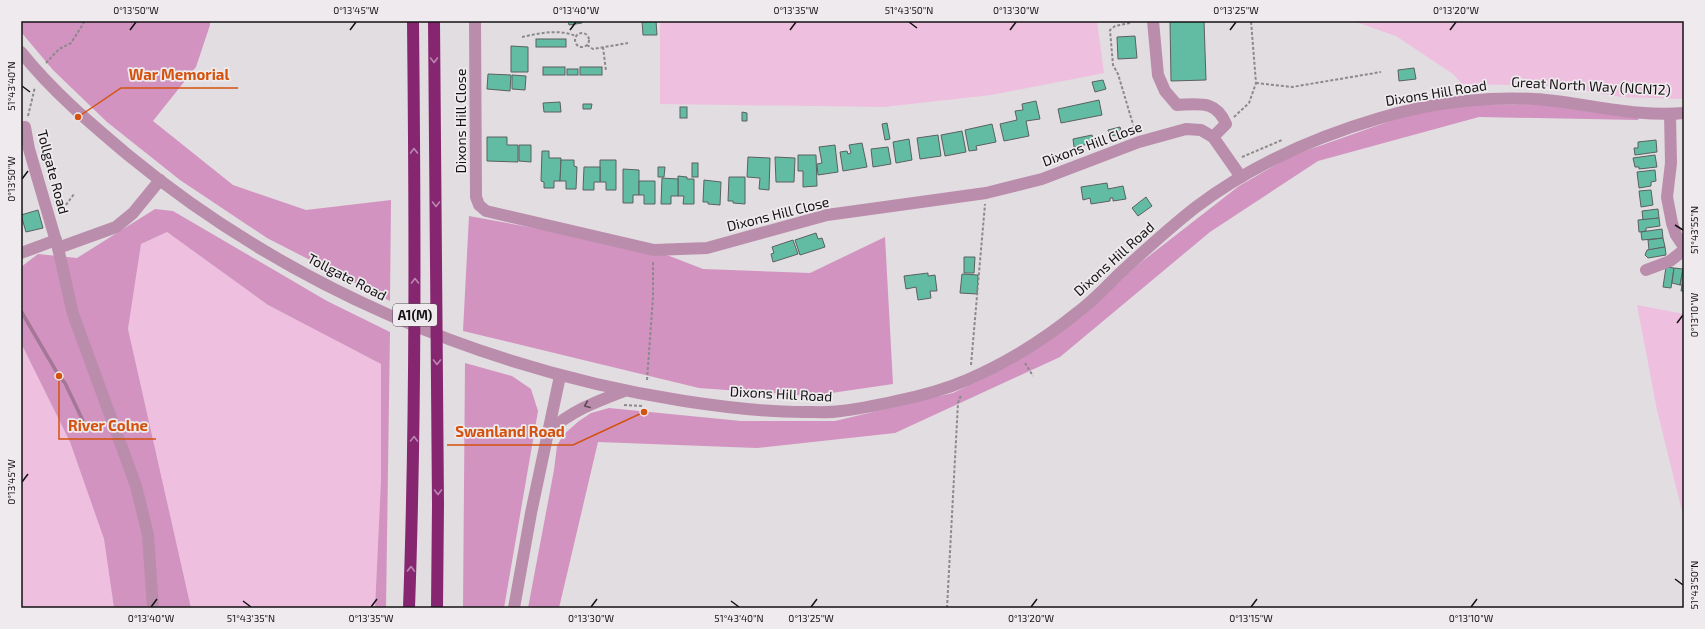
<svg xmlns="http://www.w3.org/2000/svg" width="1705" height="629" viewBox="0 0 1705 629" font-family="'Exo 2',sans-serif">
  <style>
    .green { fill: #eebfdf }
    .forest { fill: #d293c0 }
    .lines { fill: none; stroke-linecap: round; stroke-linejoin: round }
    .stream { stroke: #a47796; stroke-width: 3.5 }
    .building { fill: #62bca4; stroke: #5b615f }
    .path { stroke: #8c898b; stroke-width: 2; stroke-dasharray: 3 2; stroke-linecap: butt }
    .minor { stroke: #bb8dac; stroke-width: 12 }
    .highway { stroke: #862671; stroke-width: 12 }
    .oneway { stroke: #ba88af }
    .oneway2 { stroke: #5f4958 }
    .ticks { fill: none; stroke: #131213; stroke-width: 1.5 }
    .labels { text-anchor: middle; stroke-width: 3.5; stroke-linejoin: round; paint-order: stroke }
    .shield { fill: #efeaed; stroke: #555354; stroke-width: 1 }
    .shield-label { font-size: 13px; font-weight: bold; fill: #131213 }
    .street-label { font-size: 14px; fill: #131213; stroke: #efeaed }
    .leader { fill: none; stroke: #d3520d; stroke-width: 1.5 }
    .callout-dot { fill: #d3520d; stroke: #efeaed; stroke-width: 1.5 }
    .callout-label { font-size: 15px; text-anchor: middle; font-weight: bold; fill: #d3520d; stroke: #efeaed; stroke-width: 3.5; stroke-linejoin: round; paint-order: stroke }
    .neatline { fill: none; stroke: #131213; stroke-width: 1.5 }
    .ticks-label { font-size: 10px; text-anchor: middle; fill: #131213 }
  </style>
  <rect width="100%" height="100%" fill="#e2dde0"/>
  <!-- green -->
  <g class="green">
    <path d="M660 21H1097L1104 73 991 95 884 107 660 104Z"/>
    <path d="M1353 21H1684V99L1621 97 1559 86 1462 84 1453 74 1396 36Z"/>
    <path d="M167 232 268 305 381 364V480L375 608H191L128 329 141 244Z"/>
    <path d="M1637 305 1684 314V519L1657 410Z"/>
    <path d="M21 343 70 442 104 539 114 608H21Z"/>
  </g>
  <!-- forest -->
  <g class="forest">
    <path d="M21 21H210V25L196 67 153 121 233 185 306 210 391 200 390 301 267 238 180 180 107 122 53 70 21 32Z"/>
    <path d="M1537 104 1639 115 1638 120 1479 117 1318 161 1210 232 1060 357 895 433 757 448 598 442 559 608H528L554 470 557 446 563 435 579 421 591 413 609 408 741 421H835L953 393 993 374 1067 327 1140 263 1239 186 1291 156 1413 113 1470 105Z"/>
    <path d="M155 209 173 211 327 301 390 332 386 608H375L381 480V364L268 305 167 232 141 244 128 329 191 608H114L104 539 70 442 21 343V267L38 254 77 258Z"/>
    <path d="M469 216 654 250 703 269 810 273 885 237 893 384 811 396 699 388 463 331Z"/>
    <path d="M465 363 512 376 531 389 538 411 504 608H463Z"/>
  </g>
  <g class="lines">
    <!-- stream -->
    <path class="stream" d="M21 311 59 376 65 383 84 423"/>
  </g>
  <!-- building -->
  <g class="building">
    <path d="M568 21H582V23L569 25Z"/>
    <path d="M642 21H656L657 35H643Z"/>
    <path d="M1170 21H1204L1206 80 1171 81Z"/>
    <path d="M1135 36 1137 58 1118 59 1117 37Z"/>
    <rect x="536" y="39" width="30" height="8"/>
    <path d="M511 46 528 47V72H511Z"/>
    <rect x="543" y="67" width="22" height="8"/>
    <rect x="580" y="67" width="22" height="8"/>
    <path d="M1414 68 1416 79 1399 81 1398 70Z"/>
    <rect x="567" y="69" width="11" height="6"/>
    <path d="M488 74 511 75 510 91 487 89Z"/>
    <path d="M512 75 526 76 525 90 512 89Z"/>
    <path d="M1103 80 1106 89 1095 92 1092 82Z"/>
    <path d="M1099 100 1102 115 1061 123 1058 109Z"/>
    <path d="M1036 101 1040 119 1026 121 1029 136 1004 141 1000 124 1017 120 1015 111 1023 110 1022 104Z"/>
    <path d="M560 102 561 112H544L543 103Z"/>
    <path d="M583 104H592L591 109H583Z"/>
    <rect x="680" y="107" width="7" height="11"/>
    <path d="M742 112 747 113V121H742Z"/>
    <path d="M887 123 890 139 885 140 882 124Z"/>
    <path d="M992 124 996 142 976 146 977 150 969 151 965 130Z"/>
    <path d="M1120 127 1122 134 1110 136 1108 130Z"/>
    <path d="M962 131 966 152 945 156 941 135Z"/>
    <path d="M938 135 941 156 920 159 917 138Z"/>
    <path d="M1092 135 1094 143 1074 147 1073 139Z"/>
    <path d="M487 137H507V145H518V162L487 161Z"/>
    <path d="M909 139 912 160 896 163 893 142Z"/>
    <path d="M1656 140 1657 152 1635 155 1634 148H1638V142Z"/>
    <path d="M862 143 867 167 843 171 840 152 847 151 848 154 851 153 849 145Z"/>
    <path d="M519 145H531V162L519 161Z"/>
    <path d="M835 145 838 172 818 175 817 164 822 163 819 147Z"/>
    <path d="M888 147 891 164 873 167 871 149Z"/>
    <path d="M542 151H549V158H561L560 181H554V188H544V182L541 181Z"/>
    <path d="M798 155H816L817 186 803 187V171H798Z"/>
    <path d="M1655 155 1657 167 1639 169V167H1635L1633 158Z"/>
    <path d="M748 157 770 158 769 190 759 189 760 178 747 177Z"/>
    <path d="M775 157 795 158 794 182H776Z"/>
    <path d="M561 160H574V166L577 167 576 189H566V181H560Z"/>
    <path d="M600 160H616V190H606V182H600Z"/>
    <rect x="692" y="163" width="6" height="14"/>
    <path d="M584 167H600V182H594V190H583Z"/>
    <path d="M658 167H665L664 177H658Z"/>
    <path d="M623 169 639 170V195H633V203H623Z"/>
    <path d="M1655 170 1656 181 1651 182V186L1639 188 1637 172Z"/>
    <path d="M678 176 687 177V179H694V204H683L684 196H678Z"/>
    <path d="M729 177H745V204L733 203V201H728Z"/>
    <path d="M662 178 678 179V196H671V204H661Z"/>
    <path d="M704 180 721 182 720 205 708 204V202H703Z"/>
    <path d="M639 181H655V204H644V195H639Z"/>
    <path d="M1107 183 1108 189 1123 186 1126 199 1113 201V198H1110V201L1091 204 1090 198 1083 200 1081 187Z"/>
    <path d="M1651 190 1653 205 1641 207 1639 191Z"/>
    <path d="M1146 197 1152 206 1138 216 1132 208Z"/>
    <path d="M1658 209 1659 218 1643 220 1642 211Z"/>
    <path d="M38 210 43 228 26 232 21 215Z"/>
    <path d="M1659 218 1660 226 1646 228V231L1639 232 1638 220Z"/>
    <path d="M1662 229 1663 238 1642 240 1641 232Z"/>
    <path d="M816 233 818 239 822 238 825 247 800 255 795 240Z"/>
    <path d="M1663 238 1665 247 1649 250 1648 240Z"/>
    <path d="M793 240 798 254 773 262 771 254 774 253 772 247Z"/>
    <path d="M1665 247 1666 255 1648 258 1645 255 1647 250Z"/>
    <path d="M964 257H975L974 273H964Z"/>
    <path d="M1666 267 1674 268 1671 288 1663 287Z"/>
    <path d="M1674 268 1683 269 1680 285 1672 283Z"/>
    <path d="M1683 269 1684 270V291H1681L1682 285H1680Z"/>
    <path d="M928 273V276L935 275 937 291H930L931 298 918 300 916 287 906 289 904 276Z"/>
    <path d="M962 274 978 275 977 294 960 293Z"/>
  </g>
  <g class="lines">
    <!-- path -->
    <g class="path">
      <path d="M1130 23 1115 26 1110 30 1113 65 1118 74 1135 131"/>
      <circle cx="582" cy="40" r="7"/>
      <path d="M522 37C540 33 559 29 576 36"/>
      <path d="M587 45 593 49 628 43"/>
      <path d="M603 47 606 71"/>
      <path d="M46 63 59 49 71 43 85 21"/>
      <path d="M1256 83 1292 87 1381 72"/>
      <path d="M28 116 35 87"/>
      <path d="M1234 117 1249 103 1256 83 1251 21"/>
      <path d="M1242 157 1282 140"/>
      <path d="M60 213 74 194"/>
      <path d="M1025 363 1033 376"/>
      <path d="M971 365 985 204"/>
      <path d="M647 380 653 297V261"/>
      <path d="M624 405 642 406"/>
      <path d="M947 608 958 403 961 395"/>
    </g>
    <!-- minor -->
    <g class="minor">
      <path d="M475 21 476 197 479 205 486 211 654 250 707 248 827 215 986 193 1042 179 1139 142 1186 129 1201 130 1213 137 1241 177"/>
      <path d="M1153 21 1158 75 1165 91 1177 105C1200 104 1216 100 1226 124L1213 137"/>
      <path d="M21 52C52 91 90 123 128 155 287 286 481 369 684 401 723 407 764 412 804 412 816 412 829 413 841 411 860 409 878 405 896 401 921 396 944 390 967 380 1006 363 1045 339 1078 312 1093 301 1106 287 1119 274 1144 251 1169 228 1196 207 1250 166 1315 137 1380 118 1432 102 1500 94 1555 101 1597 106 1641 117 1684 113"/>
      <path d="M1670 114 1671 163 1667 197 1672 223 1676 235 1684 247"/>
      <path d="M25 127 29 149 58 248 73 314 136 486 148 535 153 608"/>
      <path d="M58 248 116 227 133 213 160 180"/>
      <path d="M21 253 56 240"/>
      <path d="M1646 270 1670 261 1684 250"/>
      <path d="M548 432C571 411 595 402 624 391"/>
      <path d="M514 608 531 513 560 376"/>
    </g>
    <!-- highway -->
    <g class="highway">
      <path d="M434 21 438 504 437 608"/>
      <path d="M409 608C416 412 415 217 413 21"/>
    </g>
  </g>
  <!-- one-way arrows -->
  <defs><path id="oneway-chevron" d="M-2-3.5L2.5 0L-2 3.5" fill="none" stroke-width="1.6" stroke-linecap="round" stroke-linejoin="round"/></defs>
  <g class="oneway">
    <use href="#oneway-chevron" transform="translate(434 60) rotate(89)"/>
    <use href="#oneway-chevron" transform="translate(414 151) rotate(-91)"/>
    <use href="#oneway-chevron" transform="translate(436 204) rotate(90)"/>
    <use href="#oneway-chevron" transform="translate(415 281) rotate(-90)"/>
    <use href="#oneway-chevron" transform="translate(437 362) rotate(90)"/>
    <use href="#oneway-chevron" transform="translate(414 439) rotate(-89)"/>
    <use href="#oneway-chevron" transform="translate(438 492) rotate(90)"/>
    <use href="#oneway-chevron" transform="translate(411 569) rotate(-88)"/>
  </g>
  <use class="oneway2" href="#oneway-chevron" transform="translate(587 405) rotate(157)"/>
  <!-- ticks -->
  <path class="ticks" d="M909 22 917 28M130 30 136 22M350 30 356 22M570 30 576 22M790 30 796 22M1010 30 1016 22M1230 30 1236 22M1450 30 1456 22M22 86 30 92M22 179 28 171M1675 225 1683 230M1677 323 1683 315M22 482 28 474M1675 579 1683 585M243 601 251 607M731 601 739 607M151 607 157 599M371 607 377 599M591 607 597 599M811 607 817 599M1031 607 1037 599M1251 607 1257 599M1471 607 1477 599"/>
  <g class="labels">
    <!-- shield labels -->
    <rect class="shield" x="393" y="304" width="44" height="22" rx="3"/>
    <g class="shield-label">
      <text x="415" y="320">A1(M)</text>
    </g>
    <!-- street labels -->
    <g class="street-label">
      <text transform="translate(1591 86) rotate(3)" y="5">Great North Way (NCN12)</text>
      <text transform="translate(1436 93) rotate(-9)" y="5">Dixons Hill Road</text>
      <text transform="translate(461 121) rotate(-90)" y="5">Dixons Hill Close</text>
      <text transform="translate(1092 144) rotate(-20)" y="5">Dixons Hill Close</text>
      <text transform="translate(53 172) rotate(75)" y="5">Tollgate Road</text>
      <text transform="translate(778 214) rotate(-14)" y="5">Dixons Hill Close</text>
      <text transform="translate(1114 259) rotate(-42)" y="5">Dixons Hill Road</text>
      <text transform="translate(347 277) rotate(27)" y="5">Tollgate Road</text>
      <text transform="translate(781 394) rotate(3)" y="5">Dixons Hill Road</text>
    </g>
  </g>
  <!-- callouts -->
  <path class="leader" d="M78 117L121 88H238M59 376L59 439H156M644 412L573 445H447"/>
  <g class="callout-dot">
    <circle cx="78" cy="117" r="4"/>
    <circle cx="59" cy="376" r="4"/>
    <circle cx="644" cy="412" r="4"/>
  </g>
  <g class="callout-label">
    <text x="179" y="80">War Memorial</text>
    <text x="108" y="431">River Colne</text>
    <text x="510" y="437">Swanland Road</text>
  </g>
  <!-- border -->
  <rect width="1705" height="629" fill="none" stroke="#efeaed" stroke-width="44"/>
  <rect x="22" y="22" width="1661" height="585" class="neatline"/>
  <g class="ticks-label">
    <text x="136" y="14">0°13'50"W</text>
    <text x="356" y="14">0°13'45"W</text>
    <text x="576" y="14">0°13'40"W</text>
    <text x="796" y="14">0°13'35"W</text>
    <text x="909" y="14">51°43'50"N</text>
    <text x="1016" y="14">0°13'30"W</text>
    <text x="1236" y="14">0°13'25"W</text>
    <text x="1456" y="14">0°13'20"W</text>
    <text transform="translate(11 86) rotate(-90)" y="4">51°43'40"N</text>
    <text transform="translate(11 179) rotate(-90)" y="4">0°13'50"W</text>
    <text transform="translate(1694 230) rotate(-90)" y="4">51°43'55"N</text>
    <text transform="translate(1694 315) rotate(-90)" y="4">0°13'10"W</text>
    <text transform="translate(11 482) rotate(-90)" y="4">0°13'45"W</text>
    <text transform="translate(1694 585) rotate(-90)" y="4">51°43'50"N</text>
    <text x="151" y="622">0°13'40"W</text>
    <text x="251" y="622">51°43'35"N</text>
    <text x="371" y="622">0°13'35"W</text>
    <text x="591" y="622">0°13'30"W</text>
    <text x="739" y="622">51°43'40"N</text>
    <text x="811" y="622">0°13'25"W</text>
    <text x="1031" y="622">0°13'20"W</text>
    <text x="1251" y="622">0°13'15"W</text>
    <text x="1471" y="622">0°13'10"W</text>
  </g>
</svg>
